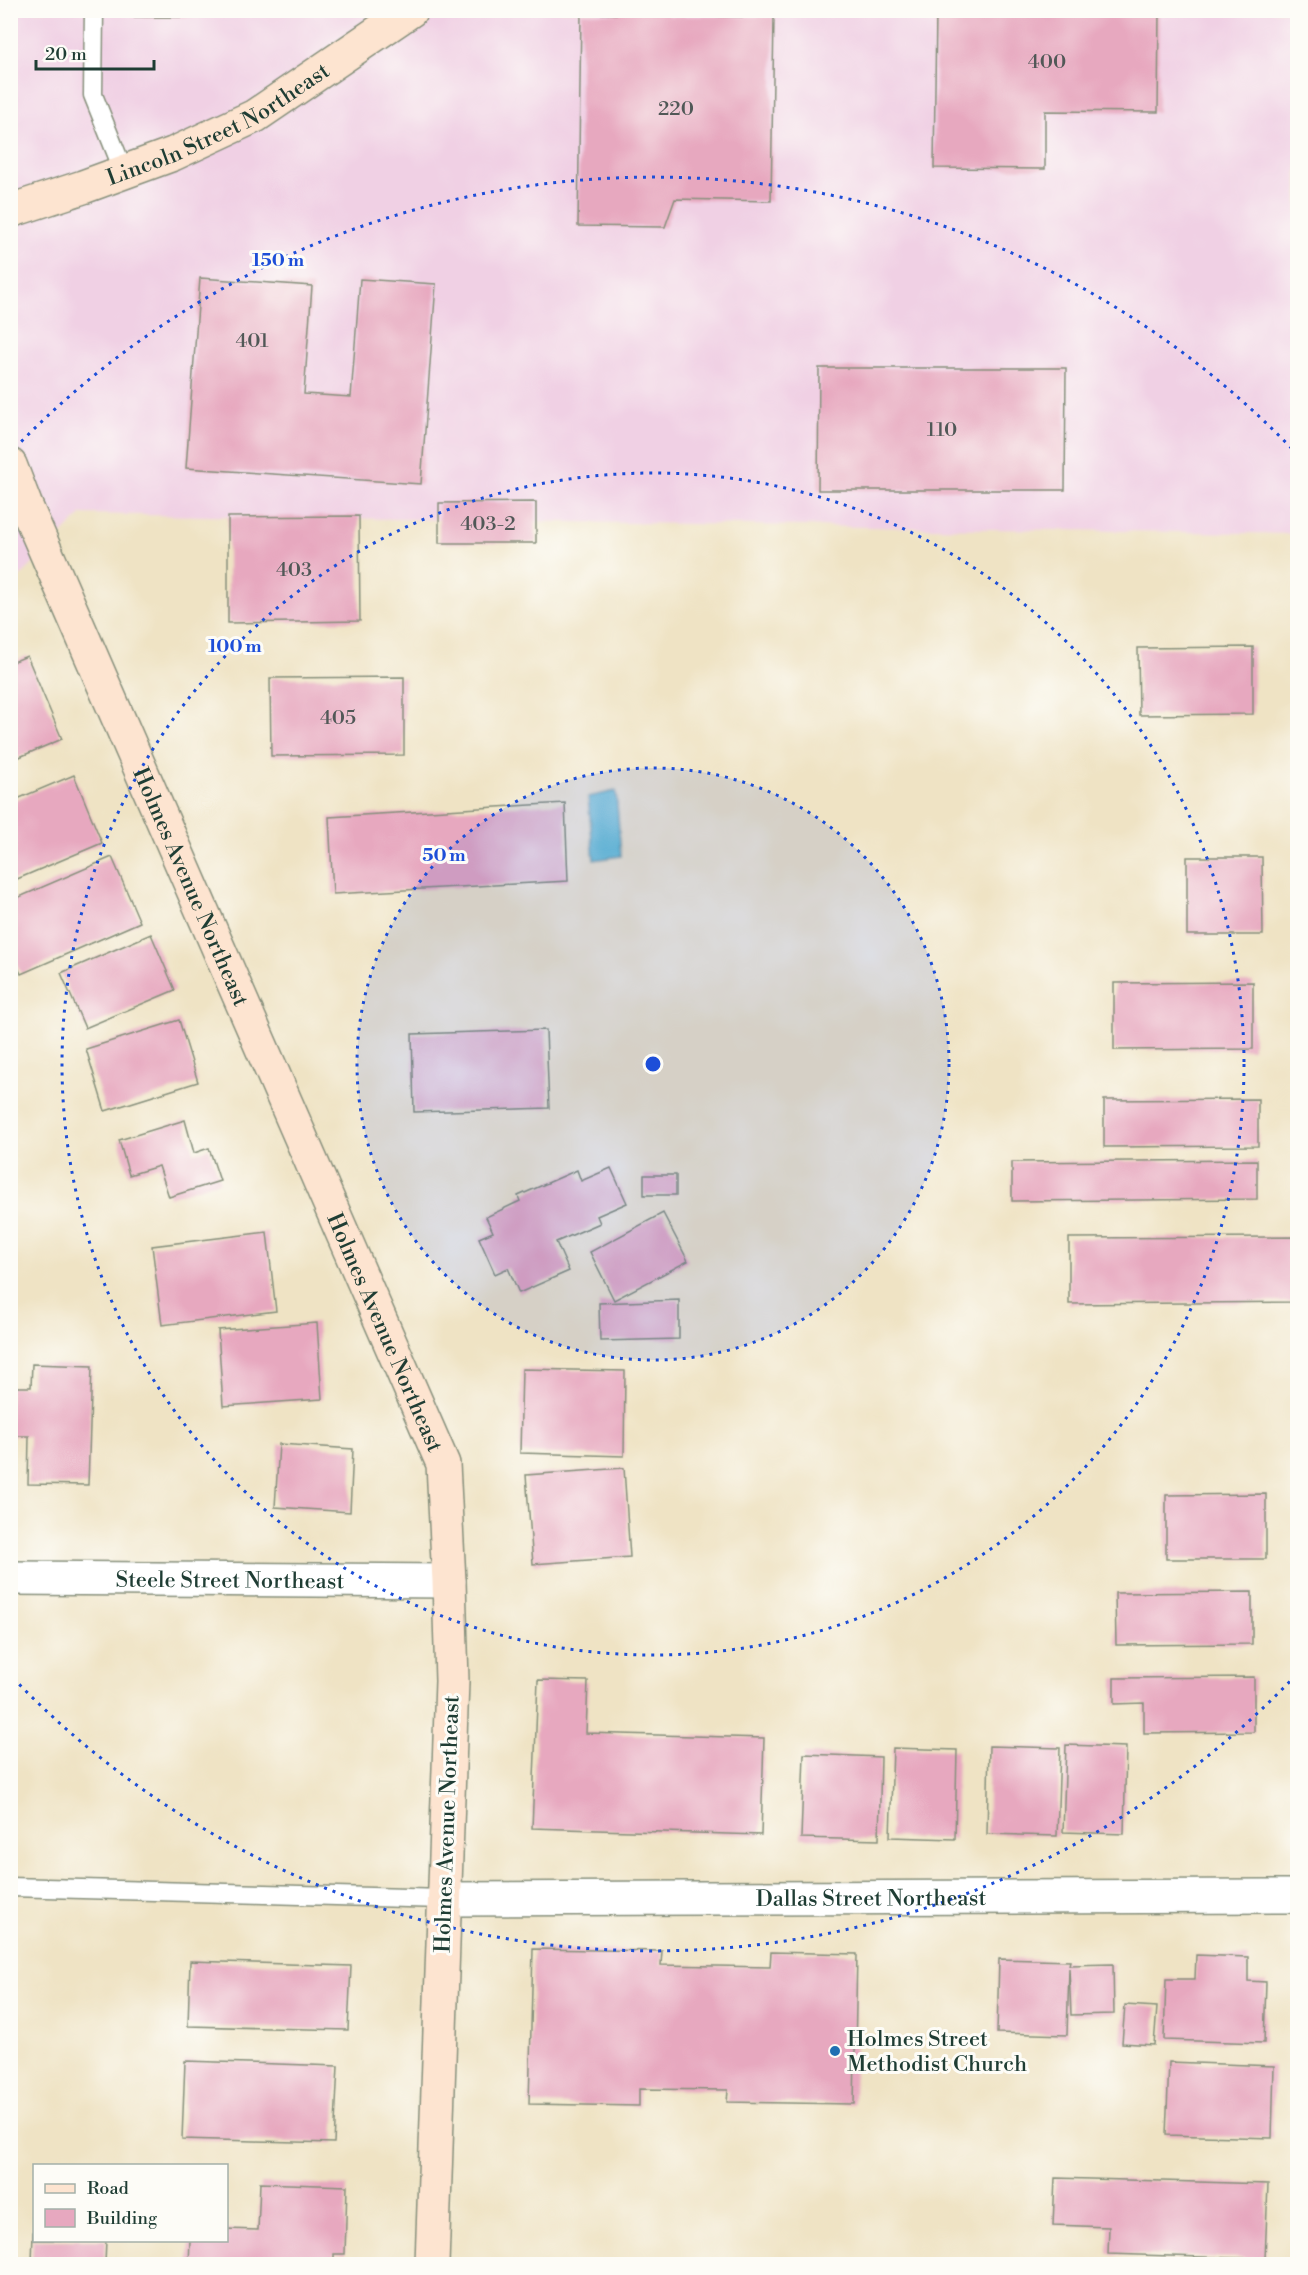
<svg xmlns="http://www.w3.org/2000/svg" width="1308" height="2275" viewBox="0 0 1308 2275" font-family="'Libre Bodoni',serif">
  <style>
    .built { fill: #f0d0e4 }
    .water { fill: #4fb6ce; stroke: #377a81; stroke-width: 1.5 }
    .building { fill: #e7a8bf }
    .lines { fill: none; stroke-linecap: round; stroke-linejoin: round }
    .lane-casing { stroke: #87907c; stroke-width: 21 }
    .street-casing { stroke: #87907c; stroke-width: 36 }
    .secondary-casing { stroke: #87907c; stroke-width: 36 }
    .lane { stroke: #fff; stroke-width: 18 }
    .street { stroke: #fff; stroke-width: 33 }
    .secondary { stroke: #fde4d0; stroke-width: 33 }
    .ring { fill: none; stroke: #1d4ed8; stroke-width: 3; stroke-dasharray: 3 6 }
    .poi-dot { fill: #1f6fb2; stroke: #fdfcf7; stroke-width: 2 }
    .labels { text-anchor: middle; stroke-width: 6; stroke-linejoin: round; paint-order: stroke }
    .number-label { font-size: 20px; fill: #515857 }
    .street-label { font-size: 22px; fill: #1f3d34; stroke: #fdfcf7 }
    .poi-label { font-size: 22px; fill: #1f3d34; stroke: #fdfcf7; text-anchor: start }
    .centre { fill: #1d4ed8; stroke: #fdfcf7; stroke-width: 3 }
    .ring-label { font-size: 18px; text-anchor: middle; font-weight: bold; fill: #1d4ed8; stroke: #fdfcf7; stroke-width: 6; stroke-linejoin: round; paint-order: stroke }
  </style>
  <rect width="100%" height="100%" fill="#fdfcf7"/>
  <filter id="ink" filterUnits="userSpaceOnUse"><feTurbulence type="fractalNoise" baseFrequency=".0167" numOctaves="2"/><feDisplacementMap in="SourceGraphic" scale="12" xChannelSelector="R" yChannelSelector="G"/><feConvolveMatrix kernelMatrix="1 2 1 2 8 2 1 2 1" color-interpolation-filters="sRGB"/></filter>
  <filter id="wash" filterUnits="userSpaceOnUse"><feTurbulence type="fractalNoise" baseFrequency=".008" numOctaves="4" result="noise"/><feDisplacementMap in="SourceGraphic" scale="24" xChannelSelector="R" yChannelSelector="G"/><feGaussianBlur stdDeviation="1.35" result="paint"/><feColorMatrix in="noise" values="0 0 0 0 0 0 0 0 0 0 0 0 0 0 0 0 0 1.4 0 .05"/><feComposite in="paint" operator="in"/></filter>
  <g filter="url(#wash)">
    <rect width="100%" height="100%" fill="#efe3c4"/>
    <!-- built -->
    <path class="built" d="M11 11H1297V534L82 514 11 586Z"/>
    <!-- water -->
    <path class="water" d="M616 791 621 856 594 860 588 797Z"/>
    <g id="blocks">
      <!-- building -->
      <g class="building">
        <rect x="133" y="10" width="76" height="7"/>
        <path d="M616 10H669V16L774 17 771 201 675 199 665 227 578 226 581 13 616 14Z"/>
        <path d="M936 10H1159L1158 112 1045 111V169L934 168Z"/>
        <path d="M200 278 312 286 304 394 351 397 360 279 436 284 421 484 186 468Z"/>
        <path d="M819 368H1066L1065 490H818Z"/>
        <path d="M536 502V543H439V503Z"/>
        <path d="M359 516 360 621 228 623V517Z"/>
        <path d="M1253 647V714L1139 715 1138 648Z"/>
        <path d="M27 656 62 739 10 761V663Z"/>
        <path d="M404 677V755L271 756 270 678Z"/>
        <path d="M74 775 102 843 10 882V802Z"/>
        <path d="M565 803 568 881 333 894 329 817Z"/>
        <path d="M112 857 140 922 21 974 10 950V901Z"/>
        <path d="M1187 857H1262L1263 935H1187Z"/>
        <path d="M151 934 175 990 85 1028 61 973Z"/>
        <path d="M1253 982V1049L1114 1050V983Z"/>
        <path d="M179 1020 198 1082 105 1111 86 1049Z"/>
        <path d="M546 1030 549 1108 414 1112 412 1034Z"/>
        <path d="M1258 1099V1146L1104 1147V1100Z"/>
        <path d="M185 1120 194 1153 209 1148 220 1181 169 1197 159 1166 129 1175 119 1140Z"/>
        <path d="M1257 1160V1199L1012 1201V1162Z"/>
        <path d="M611 1168 627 1203 597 1216 600 1223 556 1242 569 1271 519 1293 508 1268 495 1274 479 1238 493 1232 486 1217 520 1201 518 1196 577 1170 581 1181Z"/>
        <rect x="644" y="1175" width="32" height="20"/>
        <path d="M663 1213 688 1261 614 1300 590 1252Z"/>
        <path d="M267 1232 276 1311 162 1325 152 1246Z"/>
        <path d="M1296 1237V1302L1069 1304V1238Z"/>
        <path d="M679 1300V1339L600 1341 599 1303Z"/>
        <path d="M317 1323 322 1399 223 1406 218 1330Z"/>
        <path d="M32 1364 92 1366 88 1485 28 1484 29 1436H10V1387H31Z"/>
        <path d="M522 1369 625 1371 624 1456 520 1453Z"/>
        <path d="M279 1444 353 1449 350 1512 275 1507Z"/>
        <path d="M624 1468 630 1557 533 1564 526 1475Z"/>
        <path d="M1266 1494V1559H1166V1495Z"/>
        <path d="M1252 1592V1644L1116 1645 1115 1593Z"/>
        <path d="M1254 1677V1732L1144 1733V1703L1114 1704V1678Z"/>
        <path d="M538 1680 588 1681 586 1733 764 1738 761 1835 532 1828Z"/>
        <path d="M1066 1745 1126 1747 1124 1834 1063 1832Z"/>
        <path d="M989 1746 1060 1748 1057 1836 987 1834Z"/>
        <path d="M893 1748 957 1750 955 1839 890 1837Z"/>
        <path d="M804 1754 881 1757 879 1840 801 1838Z"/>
        <path d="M533 1949 662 1951 661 1965 770 1967 771 1952 857 1954 854 2104 727 2102 728 2090 639 2089V2106L529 2104Z"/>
        <path d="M1196 1955 1248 1957V1981L1266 1982 1264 2043 1164 2040 1166 1979H1195Z"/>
        <path d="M999 1959 1070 1961 1069 1965 1113 1964 1114 2014 1071 2015 1069 1968 1067 2035 997 2033Z"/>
        <path d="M190 1961 351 1966 348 2030 188 2026Z"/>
        <path d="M1125 2005 1157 2007 1154 2045 1122 2043Z"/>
        <path d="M185 2061 338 2066 334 2143 182 2139Z"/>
        <path d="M1169 2062 1274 2066 1272 2138 1166 2135Z"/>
        <path d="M1055 2178 1268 2184 1265 2259 1108 2254 1109 2227 1053 2225Z"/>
        <path d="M260 2183 347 2186 345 2254H334V2264H189L190 2240H226V2229L258 2230Z"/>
        <path d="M33 2232H34V2240H106L105 2264H32Z"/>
      </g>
    </g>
  </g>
  <g filter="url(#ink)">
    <use href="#blocks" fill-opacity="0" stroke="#87907c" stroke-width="1.5"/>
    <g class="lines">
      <defs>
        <g id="lane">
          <path d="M94 10 93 95 124 172"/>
          <path d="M10 1887 443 1899"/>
        </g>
        <g id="street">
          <path id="s1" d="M10 1578 449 1581"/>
          <path id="s2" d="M443 1899 1298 1896"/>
        </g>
        <g id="secondary">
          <path id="s3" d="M10 211 83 187 173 154 255 116 411 10"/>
          <path id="s4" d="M10 465 25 504 443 1464 449 1581 452 1681 432 2264"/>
        </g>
      </defs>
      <!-- lane casing -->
      <use href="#lane" class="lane-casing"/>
      <!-- street casing -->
      <use href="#street" class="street-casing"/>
      <!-- secondary casing -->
      <use href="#secondary" class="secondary-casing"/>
      <!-- lane -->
      <use href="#lane" class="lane"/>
      <!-- street -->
      <use href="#street" class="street"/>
      <!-- secondary -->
      <use href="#secondary" class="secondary"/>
    </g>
  </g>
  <!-- distance rings -->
  <circle cx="653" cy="1064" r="296" fill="#1d4ed8" fill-opacity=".12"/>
  <g class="ring">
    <circle cx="653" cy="1064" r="296"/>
    <circle cx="653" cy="1064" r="591"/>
    <path d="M1296 1675A887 887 0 0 1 15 1680M15 448A887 887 0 0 1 1296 453"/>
  </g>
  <!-- markers -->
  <circle class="poi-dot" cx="835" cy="2051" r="6"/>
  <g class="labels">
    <!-- number labels -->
    <g class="number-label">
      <text x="1047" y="68">400</text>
      <text x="676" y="115">220</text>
      <text x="252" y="347">401</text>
      <text x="942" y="436">110</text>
      <text x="488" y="530">403-2</text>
      <text x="294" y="576">403</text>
      <text x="338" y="724">405</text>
    </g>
    <!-- street labels -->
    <g class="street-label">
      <text dy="8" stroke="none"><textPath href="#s3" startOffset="226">Lincoln Street Northeast</textPath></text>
      <text dy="8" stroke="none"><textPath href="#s4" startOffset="459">Holmes Avenue Northeast</textPath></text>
      <text dy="8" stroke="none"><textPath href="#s4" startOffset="945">Holmes Avenue Northeast</textPath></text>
      <text dy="8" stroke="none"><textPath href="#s1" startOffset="220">Steele Street Northeast</textPath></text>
      <text transform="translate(446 1824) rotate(-88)" y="8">Holmes Avenue Northeast</text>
      <text dy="8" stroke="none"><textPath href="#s2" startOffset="428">Dallas Street Northeast</textPath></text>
    </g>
    <!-- poi labels -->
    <g class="poi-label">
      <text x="847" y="2046">Holmes Street<tspan x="847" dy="25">Methodist Church</tspan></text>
    </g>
  </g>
  <circle cx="653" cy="1064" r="9" class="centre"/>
  <g class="ring-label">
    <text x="278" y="266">150 m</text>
    <text x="235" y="652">100 m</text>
    <text x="444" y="861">50 m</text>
  </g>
  <!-- margin -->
  <rect width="1308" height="2275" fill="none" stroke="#fdfcf7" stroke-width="36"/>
  <!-- legend -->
  <rect x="33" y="2164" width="195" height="78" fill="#fdfcf7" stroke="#a4b0a9" stroke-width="1.5"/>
  <rect x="45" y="2184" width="30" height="9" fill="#fde4d0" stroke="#a4b0a9" stroke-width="1.5"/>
  <text x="87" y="2194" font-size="18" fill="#1f3d34">Road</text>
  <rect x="45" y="2209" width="30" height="18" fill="#e7a8bf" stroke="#a4b0a9" stroke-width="1.5"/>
  <text x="87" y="2224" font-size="18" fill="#1f3d34">Building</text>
  <!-- scale -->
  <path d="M36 60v9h118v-9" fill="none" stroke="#1f3d34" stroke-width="3"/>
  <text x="45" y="60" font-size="18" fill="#1f3d34" stroke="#fdfcf7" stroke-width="4.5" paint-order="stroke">20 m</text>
</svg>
